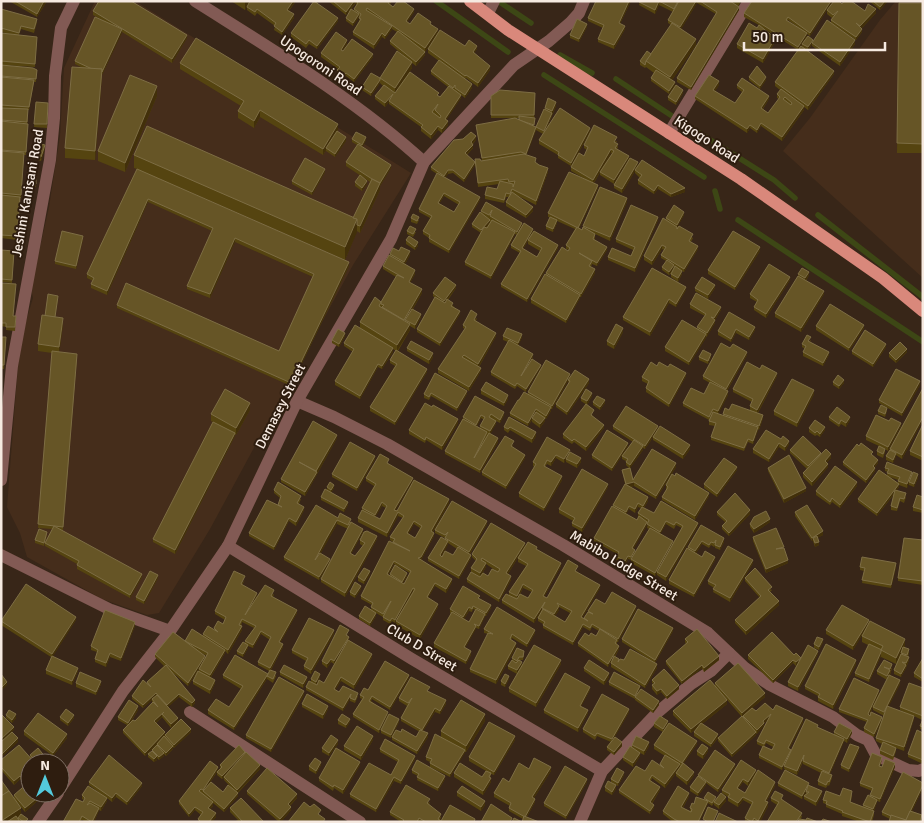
<svg xmlns="http://www.w3.org/2000/svg" width="924" height="823" viewBox="0 0 924 823" font-family="Signika,sans-serif">
  <style>
    .built { fill: #452d1b }
    .lines { fill: none; stroke-linecap: round; stroke-linejoin: round }
    .stream { stroke: #3d4715; stroke-width: 5.5 }
    .minor { stroke: #825a54; stroke-width: 12 }
    .major { stroke: #d9887b; stroke-width: 12 }
    .wall { fill: #554410; fill-rule: evenodd }
    .shaded-wall { fill: #42300a }
    .building { fill: #665526; stroke: #7d6d44; fill-rule: evenodd }
    .labels { text-anchor: middle; stroke-width: 4; stroke-linejoin: round; paint-order: stroke }
    .street-label { font-size: 14px; fill: #f6eae1; stroke: #2e1d0f }
  </style>
  <rect width="100%" height="100%" fill="#382618"/>
  <!-- built -->
  <g class="built">
    <path d="M95 1H135L411 173 353 265 210 529 159 613 147 615 102 599 27 557 20 533 7 507 18 365 26 321 33 298 31 288 49 207 60 136 64 68Z"/>
    <path d="M896 1H923V278L783 151 810 118 880 20Z"/>
  </g>
  <g class="lines">
    <!-- stream -->
    <g class="stream">
      <path d="M436 1 508 52"/>
      <path d="M498 1 531 23"/>
      <path d="M560 55 592 73"/>
      <path d="M544 75 704 177"/>
      <path d="M616 79 672 116"/>
      <path d="M690 127 774 180 795 198"/>
      <path d="M715 191 720 209"/>
      <path d="M818 215 923 297"/>
      <path d="M738 220 923 342"/>
    </g>
    <!-- minor -->
    <g class="minor">
      <path d="M195 1C274 51 355 99 424 162"/>
      <path d="M488 13 494 1"/>
      <path d="M669 133 749 1"/>
      <path d="M297 401 334 417 387 444 563 545 708 633 745 668 770 685 833 717 857 735 868 740 876 755 908 770 919 771 923 769"/>
      <path d="M1 480 12 366 50 160 54 118 55 76 61 28 74 1"/>
      <path d="M228 546 412 659 602 771"/>
      <path d="M1 555 111 610 170 631"/>
      <path d="M190 712 360 822"/>
      <path d="M60 789 123 691 170 631 228 546 297 401 391 239 424 162 514 65 549 41 571 22 579 13 584 1"/>
      <path d="M38 822 58 793"/>
      <path d="M580 822 602 771 658 712 691 684 711 671 729 653"/>
    </g>
    <!-- major -->
    <path class="major" d="M470 1 508 30 741 179 883 278 923 311"/>
  </g>
  <!-- wall -->
  <g class="wall">
    <path d="M9 1H47L37 17Z"/>
    <path d="M231 1H296L289 11 294 18 282 35 274 30 275 26 257 13 255 16 247 10V7L245 10Z"/>
    <path d="M313 1H319L317 3 338 21 317 49 309 44 306 48 291 37V33L314 2Z"/>
    <path d="M328 1H392L390 4 393 7 414 12 407 22 410 24H431L438 33 425 52 420 48 425 55 416 66 412 63V68L405 78 440 97 448 87 431 74V71L439 61 428 53V49L465 46 477 49 474 53 490 70 478 87 466 78 465 79 472 88 465 98 461 95V98L446 120 448 125 442 133 438 130 431 139 421 131V127L389 104V102L385 107 375 99V96L383 86 380 83 371 96 362 90V87L380 78 403 55 390 44V41L397 32 392 29 385 39 382 37 374 49 353 35V32L359 21 360 16H359L353 26 346 21V18L354 11V9L356 5V3L346 15Z"/>
    <path d="M596 1H631L620 24 625 29 614 49 598 42V39L603 28 588 21V18Z"/>
    <path d="M640 1H741L738 7 739 10 691 90 677 82V78L716 14 697 3 681 29 696 45 672 80 675 86 669 94 651 81V78L654 73 646 67 645 68 640 65V61L651 54 671 25 668 23V20L673 12 659 5 655 14 639 5Z"/>
    <path d="M833 1 810 36 807 34V37L802 43 813 42 855 44 840 66 812 46V44L808 51 802 47V44L801 46 834 74 808 110 804 107V110L782 141 761 126 757 133 750 128 747 133 695 99V96L719 85 715 91 735 103 742 92 737 88V85L769 99 763 109 768 113 779 99 777 98V94L780 90 775 86V82L798 50 761 27 775 42 763 63 737 48V44L757 28 759 25 744 17V13ZM788 20 802 30 787 21Z"/>
    <path d="M869 1H888L880 10Z"/>
    <path d="M899 3H923V153H897Z"/>
    <path d="M842 4 865 11 876 13 861 29 862 32 856 40 831 23V20L832 18 827 14V10Z"/>
    <path d="M1 9 37 22 34 33 21 29 19 35 37 37 35 67 1 65V33L10 34 1 32Z"/>
    <path d="M93 11 187 38 172 63 122 32 102 75 95 160 65 158V148L83 68 75 64V61L104 21 93 15Z"/>
    <path d="M587 27 579 42 570 38V35Z"/>
    <path d="M347 44 342 51H343L373 57 354 82 346 76 344 78 337 73 338 69 321 57V53Z"/>
    <path d="M180 63 338 130 337 132 346 141 335 157 326 151V150L323 155 260 117 254 128 238 118V111L241 106 180 69Z"/>
    <path d="M1 65 37 70 36 82H34L29 110H28L26 155H24L21 198H20L17 240 1 238Z"/>
    <path d="M749 77 766 80 760 89 749 80Z"/>
    <path d="M535 93 534 126 536 130 526 155 548 172 536 205 516 195 533 211 526 218 506 206V202L509 197H506L504 203 485 199V195L497 189 499 184 478 187 475 159 482 161 476 125 519 120V118H491V96Z"/>
    <path d="M683 93 676 105 668 100V97Z"/>
    <path d="M157 96 125 172 98 161V151Z"/>
    <path d="M36 102 48 103 47 128 34 127Z"/>
    <path d="M556 106 546 130 590 132 571 166 558 158V155L539 144V140L543 134 536 130V127L545 110V108Z"/>
    <path d="M352 139 366 140 362 147 391 168 380 186V190L360 233 357 231 345 260 169 183 349 266 291 386 117 308V305L279 351 313 277 235 242 210 298 187 289V286L212 231 148 202 107 295 91 288V284L93 281 87 278V274L137 169 134 168V155L353 218 370 182 346 166V162L357 145 352 142Z"/>
    <path d="M476 140 473 144V148L467 155 475 165 464 182 453 173 448 174 445 178 480 200 449 253 429 242V238L423 234V231L430 218 419 212V209L437 174 431 170V167ZM444 196 459 205 454 212 439 204Z"/>
    <path d="M617 141 616 143 618 147 617 149 614 184 600 175V172L612 153H611L594 183 598 188 579 228 582 230 583 227V226L627 202 610 241 595 234V238L594 240 607 250 597 266 592 264 591 267 595 273 581 297H580V298L566 323 531 303V299L546 275V273L569 250 566 249V245L575 229 557 221V223L553 232 546 229V226L550 217H548V213L585 179 571 171V167L584 156 587 150 584 148V145Z"/>
    <path d="M45 148 41 161 31 158V154Z"/>
    <path d="M638 165 685 192 671 197 658 189 654 194 638 184V180L640 178 635 173V171L622 193 614 188V185Z"/>
    <path d="M325 172 312 195 292 184V181Z"/>
    <path d="M36 173V187L27 186V183Z"/>
    <path d="M355 182 367 184 362 191 355 186Z"/>
    <path d="M481 211 522 226 558 248 527 302 501 287V284L520 253 511 248V245L517 235 515 234 491 279 465 265V262L481 233 472 227V224L481 213ZM528 241V244L540 251 537 257 523 249Z"/>
    <path d="M684 215 677 227 693 238 691 242 698 249 684 272 682 271V274L678 282 671 277V274L669 275 662 270V267L666 261 661 258V255L664 250 662 249 652 265 644 260V256L666 220V218Z"/>
    <path d="M411 218 419 220 417 224 411 222Z"/>
    <path d="M658 220 635 272 608 260V257L631 256 633 250 616 242V239Z"/>
    <path d="M407 231 416 232 413 237 407 234Z"/>
    <path d="M83 239 76 269 55 264V261Z"/>
    <path d="M406 240 418 246 415 250 406 244Z"/>
    <path d="M1 250 14 255 12 283 1 282Z"/>
    <path d="M399 251 410 255 405 264 415 274 410 283 422 293 413 309 421 317 415 329 410 326V330L398 351 427 372 395 425 370 411V407L395 366 390 363V360L396 351 393 349V352L382 369 378 367 360 399 335 385V381L353 352 344 346V343L360 328V322L381 302 396 277 383 269V266L390 256V254Z"/>
    <path d="M760 251 735 290 708 274V270Z"/>
    <path d="M798 274 809 275 806 281 824 294 801 332 775 317V313L798 276Z"/>
    <path d="M790 280 766 318 754 310V307L757 302 750 298V294Z"/>
    <path d="M1 283 13 316H16L15 331 6 330V327L1 326Z"/>
    <path d="M456 288 448 300 460 314 440 346 417 332V329L435 298 433 296V293Z"/>
    <path d="M695 288H715L708 299 695 291Z"/>
    <path d="M686 290 676 307 669 303 650 336 623 320V317Z"/>
    <path d="M58 299 55 317 63 325 59 352 77 357 63 530H61L142 577 130 598 77 569V564L45 546V543L52 529 38 528 52 353 38 351V344L45 316Z"/>
    <path d="M690 304 721 310 715 320V323L689 365 665 351V347L697 329V327L705 316 690 308Z"/>
    <path d="M729 312 755 330 749 340 736 333 731 342 718 335V331Z"/>
    <path d="M477 318 476 321 496 336 479 367 481 371 469 391 438 373V369L465 329 463 328V325Z"/>
    <path d="M816 326 864 328 849 351 816 330Z"/>
    <path d="M623 332 614 349 607 345V341Z"/>
    <path d="M345 336 339 347 332 343V340Z"/>
    <path d="M503 336 522 337 518 346 533 357 532 359 526 392 517 386 515 389 491 375V372L508 342 503 340Z"/>
    <path d="M1 337H6L4 369H1Z"/>
    <path d="M811 340 810 342 829 355 823 366 803 356V352L805 349 802 347V344Z"/>
    <path d="M886 347 873 367 852 354V351Z"/>
    <path d="M407 348 433 357 429 364 407 351Z"/>
    <path d="M730 348 747 355 727 391 728 395 718 414 723 416V414L729 410H750V406L752 402 733 392V389L760 369 777 376 758 413 763 418 759 430 758 429 753 444 748 442 744 451 711 440V437L715 426 709 425V420L683 406V403L704 394 710 383 703 379V376Z"/>
    <path d="M907 352 896 363 889 357V353Z"/>
    <path d="M699 357H711L708 364 699 360Z"/>
    <path d="M657 366 686 376 669 407 646 392V388L648 384 642 381V377Z"/>
    <path d="M435 373 467 394 457 411 431 396 429 400 424 398V394Z"/>
    <path d="M570 377 589 383 567 415 556 407V404L569 383 568 381 552 409H551V411L546 419 545 418V421L540 428 532 422V420L528 426 510 416V413L519 400 528 394V392Z"/>
    <path d="M833 382 844 383 839 389 833 385Z"/>
    <path d="M920 385 902 416 879 403V400Z"/>
    <path d="M923 388V420L902 459 896 455 893 463 886 460V456Z"/>
    <path d="M481 390 508 399 504 406 481 394Z"/>
    <path d="M814 394 797 427 774 415V411Z"/>
    <path d="M475 396 504 415 500 423 496 421V424L490 433 498 442 480 473 445 454V451ZM481 418 484 420 480 426V428L477 426Z"/>
    <path d="M592 396 587 405 581 401V398Z"/>
    <path d="M593 402 605 403 600 410 593 405Z"/>
    <path d="M432 407 458 423 442 450 426 440 425 443 409 434V430Z"/>
    <path d="M250 410 236 435 235 434V436L175 554 153 542V539L213 422 211 421V414Z"/>
    <path d="M878 411H887L885 417 878 414Z"/>
    <path d="M594 414 592 416 604 428 586 451 574 442 572 444 563 438V434Z"/>
    <path d="M509 417 536 436 532 443 510 430 508 433 504 430V427Z"/>
    <path d="M829 417 850 420 846 427 841 424 839 427 829 420Z"/>
    <path d="M889 421 901 426 888 451 885 449V452L883 458 877 455V451L879 446 866 440V436Z"/>
    <path d="M923 424V461L910 455V451Z"/>
    <path d="M613 426 658 430 690 449 683 459 653 440V437L656 433 645 449 643 448V450L630 468 633 480 676 467 656 499 634 486 630 487 648 501 644 508 654 513 698 526 666 581 657 575V573L655 576 631 563V559L633 557 631 560 628 559 625 565 616 560V556L617 554 594 541V538L613 507V505L625 484 622 470 629 468 626 465V461L622 459V456L633 442 613 429ZM638 507 641 508 638 513V517L637 520 626 514 629 509 635 513ZM647 522 648 523 647 528 649 529 635 554 633 549 647 525ZM666 524 674 529 676 525 682 528 673 543 660 534Z"/>
    <path d="M809 428 825 430 820 437 817 435 815 436 809 432Z"/>
    <path d="M547 437 581 462 577 468 566 462V459L564 463 556 458 551 466 547 464 545 467 562 480 544 511 519 497V493L534 467 533 466V462Z"/>
    <path d="M337 438 305 496 281 482V479Z"/>
    <path d="M781 439 789 444 785 451 779 447 769 462 753 453V449Z"/>
    <path d="M514 444 512 447 525 458 506 489 482 475V472Z"/>
    <path d="M628 446 612 471 592 458V455Z"/>
    <path d="M790 450 821 455 831 458 826 463 828 467 812 486 803 477V473L807 469 790 453Z"/>
    <path d="M873 456 878 463 875 467V471L866 483 843 465V462Z"/>
    <path d="M375 459 357 491 332 477V474Z"/>
    <path d="M389 463 388 464 396 510 449 503 433 532 434 536 421 560 452 582 446 593 435 586 428 598 438 607 420 639 396 625V621L395 623 392 621 390 624 383 620V617L376 613V616L370 626 359 619V616L371 610 372 605 361 599V596L393 543V542L390 540V537L403 518 398 516 387 537 358 522V518L362 511V508L374 486 366 481V478ZM382 506 386 508 380 519 375 517ZM414 524 420 528 415 538 408 534ZM394 564 410 573 404 584 403 583 407 576 390 574V576L388 575ZM413 591V592L397 620Z"/>
    <path d="M768 468 806 491 784 503 768 471Z"/>
    <path d="M885 468 918 478 914 487 909 485V482L907 488 899 485V487L896 491 906 497 904 503 900 501 897 511 891 510V506L895 493 877 516 858 502V499L887 475 888 472 885 471ZM890 477 898 480V483Z"/>
    <path d="M737 470 717 497 704 488V484Z"/>
    <path d="M666 485 709 496 695 520 662 500V497L667 489H666Z"/>
    <path d="M857 486 840 508 832 502 830 505 816 495V491Z"/>
    <path d="M327 487 334 488 331 493 348 505 344 512 321 500V497L327 490Z"/>
    <path d="M608 487 582 532 572 526V523L573 521 559 513V509Z"/>
    <path d="M274 490 301 499 299 504 304 510 296 526 289 521 274 550 249 536V533L278 505 280 498 274 493Z"/>
    <path d="M923 497V513L913 511V507Z"/>
    <path d="M717 512 750 514 729 536 722 529V526L725 522 717 515Z"/>
    <path d="M795 512 823 535 817 538 819 545 815 547 813 541H812L795 516Z"/>
    <path d="M338 518 351 522 363 532 351 554 355 556 363 546 360 544V540L377 539 345 597 321 582V579L348 529 337 524 320 554 330 562 319 580 284 560V557Z"/>
    <path d="M770 522 754 533 750 527V524Z"/>
    <path d="M487 524 470 554 471 558 459 579 428 561V558L445 539V538L435 533V530ZM448 543 457 549 453 555 442 557 441 556Z"/>
    <path d="M701 525 724 542 720 550 715 548V546L714 547 711 545 709 548 702 544 696 553 702 557 715 560 694 597 669 584V580Z"/>
    <path d="M47 535 44 546 35 543V540Z"/>
    <path d="M753 537 784 548 788 563 766 573 753 541Z"/>
    <path d="M923 540V585L898 581V578Z"/>
    <path d="M525 546 508 574 511 580 499 602 467 582V579L488 576 498 572 486 564V567L480 577 471 572V568L476 561 472 557V554Z"/>
    <path d="M537 550 561 566 544 597 547 598 578 570 577 572 600 588 582 618 584 619 588 611 605 604 636 610 618 642H617V644L619 649 615 657 619 661 624 660 657 668 645 688 611 667V662L608 667 578 646V643L589 636H596L599 631 592 627 590 631 583 627 573 645 543 628V624L538 621V618L542 609 534 623 502 603V600L509 595V592L526 566 518 562V558ZM523 588 532 592 528 598 520 594ZM559 607 570 613 565 622 555 616 559 610Z"/>
    <path d="M753 563 730 602 713 592 714 588 708 584V581Z"/>
    <path d="M860 567H896L891 588 862 583 864 571 860 570Z"/>
    <path d="M370 575 364 584 358 581V577Z"/>
    <path d="M158 578 144 604 136 600V597Z"/>
    <path d="M745 578 772 590 770 592 779 605 746 635 735 623V620L760 598 745 581Z"/>
    <path d="M245 580 242 585 257 596 253 602 274 594 273 597 297 613 280 643 283 647 271 670 276 676 273 683 267 679 234 730 208 714V710L229 707 241 689 223 678V675L268 674 269 671 258 665V662L270 640 261 634 253 648 248 646V648L243 657 237 654V651L245 643V641L254 628 242 622 241 626 242 630 228 654 225 651V653L211 677 215 683 210 694 193 684V681L199 671V669L201 666 188 686 173 673 195 703 192 707 179 697 168 707 178 721 171 728 162 717 156 723 165 734 191 732 174 748 173 747V749L166 756 164 754V756L159 760 157 758V760L154 762 148 757V754L152 752 157 744 145 756 123 733V730L127 725 118 720V717L138 710 131 722 135 721 152 703V700L143 708 132 699V696L147 683V682L164 666 155 657V654L185 641 203 636V634L214 630V628L223 624 225 620 215 614V611ZM199 652 207 656 205 659Z"/>
    <path d="M361 589 355 598 350 595V592Z"/>
    <path d="M480 599 491 608 486 616H485L479 629 476 628 465 648 471 655 466 664 434 647V643L451 614 450 613V609ZM473 609 475 610 469 622 464 619 469 611 472 612Z"/>
    <path d="M76 620 52 657 78 671 72 685 46 674V670L51 657 1 625V621Z"/>
    <path d="M869 622 905 646 904 648 909 652 908 657 909 660 906 668 901 677 894 674V670L900 656 896 664 881 657V656L869 682 855 676V673L868 645 862 642V636L865 630 853 650 826 634V630Z"/>
    <path d="M135 626 121 661 110 657 106 667 95 662V659L97 652 91 650V646Z"/>
    <path d="M484 629 535 633 527 647 512 638 511 640 516 647 496 684 470 672V669L488 634 484 633Z"/>
    <path d="M673 631 655 663 622 642V639Z"/>
    <path d="M349 633 347 636 349 640 372 657 354 689 341 681 335 690 339 692 358 696 355 703 350 701V699L343 711 306 690V687L311 682V679L320 677 316 685 324 683 343 648 334 664 331 662 327 668 322 664V661Z"/>
    <path d="M334 634 311 674 304 669V666L306 661 292 653V650Z"/>
    <path d="M685 639 719 660 704 672 702 668 682 684 666 664V661L686 644 685 642Z"/>
    <path d="M823 642 819 650 814 648V644Z"/>
    <path d="M818 654 798 691 788 686V682L799 663 796 666 793 663 773 683 748 659V655H794L801 660Z"/>
    <path d="M524 655 523 660H520L522 665 561 664 536 707 509 692V688L517 674 508 669V666L512 660V658Z"/>
    <path d="M923 658V682L914 677V673Z"/>
    <path d="M856 664 833 709 818 701V696L805 689V686Z"/>
    <path d="M584 668 609 677 604 685 584 671Z"/>
    <path d="M892 668 890 675 900 684 888 707 906 713 900 710V707L923 688V730L920 729V726L922 720 914 716V719L904 751 896 748V751L893 760 880 754V750L882 744 876 741V738L885 713 884 716 873 710V707L869 715 882 721 874 737 864 732V728L867 722 839 712V709L879 693 875 702 887 680 877 674V671Z"/>
    <path d="M280 672 307 680 303 688 280 675Z"/>
    <path d="M409 678 390 710 372 699 371 701 388 715 379 733 353 717V714L362 699 360 698V695L368 690Z"/>
    <path d="M509 679 505 687 501 685V681Z"/>
    <path d="M652 680 679 689 667 699 661 692 657 695 652 689V685L654 684 652 683Z"/>
    <path d="M609 682 640 689 638 692 659 705 653 713 635 700V699L609 685Z"/>
    <path d="M76 683 101 684 96 695 76 687Z"/>
    <path d="M715 683 765 697 752 708 756 711 773 710 803 722 789 749 791 752 818 728 834 735V732L852 733 847 743 844 741 830 774 832 778 829 786 828 785 826 788 818 785V781L821 773 803 764V762L797 775 784 769 785 764 782 770 759 758V755L763 747 757 744V741L768 720 764 723 757 734 756 733V735L732 757 718 741V738L711 747 694 736V732L698 727 691 733 673 715V711L727 704 702 724 718 738 743 718V716L750 710 742 717 715 686ZM766 743 773 747 772 750 764 747Z"/>
    <path d="M590 690 581 706 588 713 578 732 544 713V710Z"/>
    <path d="M430 691 429 692 446 704 440 714 435 712 423 731 428 737 417 754 392 740V737L401 732 416 737 420 732 401 721V718L407 706 399 701V698Z"/>
    <path d="M304 695 271 752 246 738V735Z"/>
    <path d="M302 704 328 709 323 719 302 707Z"/>
    <path d="M629 712 614 738 622 746 614 755 607 750V747L611 742 597 736 595 740 583 732V729Z"/>
    <path d="M6 715 16 718 12 723 6 718Z"/>
    <path d="M60 717 74 718 68 726 60 720Z"/>
    <path d="M338 720 350 722 346 728 338 724Z"/>
    <path d="M485 721 466 752H465L450 777 430 767V762L426 760V757L441 737V731Z"/>
    <path d="M399 722 391 738 381 733V730Z"/>
    <path d="M654 723 668 724 697 744 683 764 694 775 687 785 676 776V773L665 788 652 778 651 781 660 790 652 804 654 808 650 814 619 793V790L645 771 660 765 665 756 654 749V745L663 732 654 727Z"/>
    <path d="M24 731 67 738 53 756 24 735Z"/>
    <path d="M923 733V764L908 757V754Z"/>
    <path d="M373 740 361 760 344 750V746Z"/>
    <path d="M515 740 494 775 491 774 490 778 491 782 483 795 454 777V773L482 777 486 771 469 761V757Z"/>
    <path d="M338 744 329 756 322 752V748Z"/>
    <path d="M632 745 649 746 644 755 635 750 640 756 633 767 623 760V757L632 748Z"/>
    <path d="M380 749 415 759 401 784 394 781 376 812 350 797V794L391 775 398 762 380 752Z"/>
    <path d="M697 751H708L703 759 697 755Z"/>
    <path d="M859 751 849 772 841 768V765Z"/>
    <path d="M245 753 260 769 238 793V796L224 812 213 803V806L210 809 216 817 212 822H198V819L201 815 195 810 189 817 179 804V801L218 770 220 769V765ZM217 772V775L222 779 224 778V780L233 789 223 792 209 784Z"/>
    <path d="M30 755 50 763H30V780L25 784 20 779 14 785 1 770V760L30 757Z"/>
    <path d="M741 760 756 773 775 786 766 802 768 806 760 822 745 821V818L752 805 743 800 738 807 728 801V797L722 793V790ZM755 774 745 793 738 789 743 782 748 786Z"/>
    <path d="M882 760 880 766 882 767H895L880 802 877 801 874 811V815L872 822H860L842 816V814L826 807V804L823 803V800L840 796 852 795 851 802 863 807V805L870 796 872 791 860 786V783Z"/>
    <path d="M321 765 316 774 309 770V766Z"/>
    <path d="M360 765 343 794 334 788 333 791 319 781V778Z"/>
    <path d="M735 767 718 792 706 783V785L698 796 690 791V787L698 777V775Z"/>
    <path d="M529 769 551 771 534 798 535 802 527 817 523 819 509 811V808L510 806 494 797V793L509 782Z"/>
    <path d="M412 770 445 779 438 791 417 780 418 776 412 773Z"/>
    <path d="M624 775 618 786 611 782V779Z"/>
    <path d="M89 782 142 786 127 805 116 797 112 802 107 798V801L101 811 99 810 94 822H86L82 820 80 822 83 802 84 800 82 799V795H102L89 785Z"/>
    <path d="M587 782 566 819 544 806V803Z"/>
    <path d="M778 783 809 786 822 794 816 806 804 799V796L806 794V792L802 799 778 786Z"/>
    <path d="M605 787 616 789 612 795 605 791Z"/>
    <path d="M923 788 912 811 922 815V822H889L890 819 882 815V812Z"/>
    <path d="M9 791 14 798V795L42 797 25 812 17 802 21 814 28 822H1Z"/>
    <path d="M247 791 297 798 290 806 291 810 281 822H279L247 794Z"/>
    <path d="M457 792 485 805 481 811 457 796Z"/>
    <path d="M689 796 683 808 690 811V808L694 804 704 799V798L726 801 719 809 714 805V803L712 806 708 803 699 822H673L663 814V811Z"/>
    <path d="M771 798 783 799 782 800 802 816 801 819 767 822 777 805 771 801Z"/>
    <path d="M430 802 429 804 441 817 440 820 441 821 475 822H401L390 815V812Z"/>
    <path d="M230 808 264 822H233L238 820 230 812Z"/>
  </g>
  <!-- shaded-wall -->
  <g class="shaded-wall">
    <path d="M44 1H47L37 17V14Z"/>
    <path d="M246 1H250L245 10V3Z"/>
    <path d="M293 1H296L287 13V10Z"/>
    <path d="M354 1H356V2L346 15V12Z"/>
    <path d="M629 1H631L619 26V23Z"/>
    <path d="M659 1V5L655 14V10Z"/>
    <path d="M696 1H697V3L680 31V27Z"/>
    <path d="M831 1H833L810 36V33Z"/>
    <path d="M885 1H888L880 10V7Z"/>
    <path d="M739 7V10L691 90V87Z"/>
    <path d="M414 9V12L406 24V21Z"/>
    <path d="M876 9V13L860 30V26Z"/>
    <path d="M294 14V18L282 35V32Z"/>
    <path d="M359 14V18L353 26V23Z"/>
    <path d="M338 18V21L317 49V46Z"/>
    <path d="M587 24V27L579 42V39Z"/>
    <path d="M392 26V30L385 39V36Z"/>
    <path d="M625 26V29L614 49V45Z"/>
    <path d="M122 29V33L102 75 95 160V151L102 73Z"/>
    <path d="M438 29V33L425 52V48Z"/>
    <path d="M862 29V32L856 40V37Z"/>
    <path d="M382 33V37L374 49V45Z"/>
    <path d="M807 33V37L798 50V47Z"/>
    <path d="M187 35V38L172 63V59Z"/>
    <path d="M775 38V42L763 63V59Z"/>
    <path d="M696 39V45L670 83V77Z"/>
    <path d="M347 40V44L341 53V50Z"/>
    <path d="M813 40V43H812V44L808 51V47Z"/>
    <path d="M855 40V44L840 66V62Z"/>
    <path d="M477 46V49L473 55V52Z"/>
    <path d="M425 52V55L416 66V62Z"/>
    <path d="M373 54V57L354 82V79Z"/>
    <path d="M412 62V68L395 94V88Z"/>
    <path d="M490 66V70L478 87V83Z"/>
    <path d="M834 71V74L808 110V106Z"/>
    <path d="M766 77V80L760 89V86Z"/>
    <path d="M380 80V83L371 96V93Z"/>
    <path d="M719 81V85L713 94V90Z"/>
    <path d="M675 82V86L669 94V91Z"/>
    <path d="M472 84V88L465 98V95Z"/>
    <path d="M157 86V96L125 172V163Z"/>
    <path d="M683 90V93L676 105V102Z"/>
    <path d="M393 94 389 102 385 107V103Z"/>
    <path d="M461 95V98L445 122V119Z"/>
    <path d="M769 96V99L761 111V108Z"/>
    <path d="M556 102V106L544 134V131L552 113V111Z"/>
    <path d="M804 106V110L782 141V137Z"/>
    <path d="M260 110V117L254 128V121Z"/>
    <path d="M448 121V125L442 133V129Z"/>
    <path d="M761 123V126L757 133V130Z"/>
    <path d="M338 124V130L327 148H326V150L323 155V149Z"/>
    <path d="M750 125V128L747 133V129Z"/>
    <path d="M438 126V130L431 139V135Z"/>
    <path d="M536 127V130L526 157V154Z"/>
    <path d="M590 128V132L571 166V163Z"/>
    <path d="M476 136V140L471 145V142Z"/>
    <path d="M346 137V141L335 157V154Z"/>
    <path d="M366 137V140L362 148V145Z"/>
    <path d="M45 145V148L41 161V157Z"/>
    <path d="M473 145V148L465 156V153Z"/>
    <path d="M611 149V153L593 184V180Z"/>
    <path d="M629 156V159L614 184V180Z"/>
    <path d="M475 162V165L464 182V179Z"/>
    <path d="M638 162V166L622 193V189Z"/>
    <path d="M391 165V168L380 186V190L360 233V226L380 184Z"/>
    <path d="M548 168V172L536 205V201Z"/>
    <path d="M325 169V172L312 195V192Z"/>
    <path d="M448 170V174L444 180V176Z"/>
    <path d="M367 181V184L362 191V188Z"/>
    <path d="M598 185V188L578 231V228Z"/>
    <path d="M658 185V189L654 194V191Z"/>
    <path d="M685 188V192L671 197V194Z"/>
    <path d="M444 193V196L438 206V203Z"/>
    <path d="M480 197V200L449 253V250Z"/>
    <path d="M627 198V202L610 241V237Z"/>
    <path d="M148 199V202L107 295V291Z"/>
    <path d="M533 207V211L526 218V215Z"/>
    <path d="M684 212V215L677 228V225Z"/>
    <path d="M658 217V220L635 272V268Z"/>
    <path d="M357 219V232L345 260V247Z"/>
    <path d="M490 220V223L481 233V230Z"/>
    <path d="M557 220V223L553 232V229Z"/>
    <path d="M522 223V226L517 235V232Z"/>
    <path d="M533 229V232L522 251V248Z"/>
    <path d="M515 232V235L491 279V276Z"/>
    <path d="M83 236V239L76 269V266Z"/>
    <path d="M235 238V242L210 298V294Z"/>
    <path d="M418 242V246L415 250V247Z"/>
    <path d="M558 245V248L527 302V299Z"/>
    <path d="M662 245V249L652 265V261Z"/>
    <path d="M698 246V249L684 272V269Z"/>
    <path d="M607 247V250L597 266V263Z"/>
    <path d="M760 247V251L735 290V287Z"/>
    <path d="M410 251V255L404 266V262Z"/>
    <path d="M349 262V266L291 386V383Z"/>
    <path d="M674 265V268L669 275V272Z"/>
    <path d="M595 269V273L581 297V294Z"/>
    <path d="M415 270V274L409 285V282Z"/>
    <path d="M682 271V274L678 282V278Z"/>
    <path d="M809 272V275L805 282V278Z"/>
    <path d="M790 277V280L766 318V314Z"/>
    <path d="M456 285V288L444 304V301Z"/>
    <path d="M715 285V288L708 299V295Z"/>
    <path d="M686 287V290L676 307V304Z"/>
    <path d="M422 289V293L403 325V322Z"/>
    <path d="M824 291V294L801 332V328Z"/>
    <path d="M580 295V298L566 323V320Z"/>
    <path d="M669 299V303L650 336V332Z"/>
    <path d="M721 307V310L715 320V323L707 337V333L714 321V318Z"/>
    <path d="M460 311V314L440 346V343Z"/>
    <path d="M421 314V317L415 329V325Z"/>
    <path d="M63 318V325L59 354V347Z"/>
    <path d="M410 324V330L397 351V345Z"/>
    <path d="M864 325V328L849 351V348Z"/>
    <path d="M755 327V330L749 340V337Z"/>
    <path d="M623 328V332L614 349V345Z"/>
    <path d="M736 329V333L731 342V339Z"/>
    <path d="M345 333V336L339 347V344Z"/>
    <path d="M496 333V336L478 368V364Z"/>
    <path d="M522 334V337L518 346V343Z"/>
    <path d="M706 334V338L689 365V362Z"/>
    <path d="M886 344V347L873 367V364Z"/>
    <path d="M393 348V352L382 369V366Z"/>
    <path d="M907 349V352L896 363V360Z"/>
    <path d="M747 352V355L726 392V389Z"/>
    <path d="M829 352V355L823 366V363Z"/>
    <path d="M433 353V357L429 364V360Z"/>
    <path d="M533 354V357L521 379V376Z"/>
    <path d="M711 354V357L708 364V361Z"/>
    <path d="M378 364V367L360 399V396Z"/>
    <path d="M541 365V368L526 392V389Z"/>
    <path d="M481 368V371L469 391V387Z"/>
    <path d="M427 369V372L395 425V422Z"/>
    <path d="M686 373V376L669 407V404Z"/>
    <path d="M777 373V376L757 414V410Z"/>
    <path d="M570 374V378L552 409V406Z"/>
    <path d="M589 379V383L567 415V412Z"/>
    <path d="M844 380V383L839 389V386Z"/>
    <path d="M920 381V385L902 416V413Z"/>
    <path d="M814 390V394L797 427V423Z"/>
    <path d="M467 391V394L457 411V408Z"/>
    <path d="M728 391V395L718 415V411Z"/>
    <path d="M592 393V396L587 405V401Z"/>
    <path d="M508 395V399L504 406V403Z"/>
    <path d="M605 400V403L600 410V407Z"/>
    <path d="M250 403V410L236 435V428Z"/>
    <path d="M551 407V411L546 419V416Z"/>
    <path d="M536 409V413L528 426V423Z"/>
    <path d="M504 412V415L500 423V420Z"/>
    <path d="M481 415V418L476 428V425Z"/>
    <path d="M763 415V418L759 430V426Z"/>
    <path d="M850 417V420L846 427V423Z"/>
    <path d="M923 417V420L902 459V455Z"/>
    <path d="M545 418V421L540 428V424Z"/>
    <path d="M458 419V423L442 450V446Z"/>
    <path d="M496 421V424L490 435V431Z"/>
    <path d="M901 423V426L888 451V447Z"/>
    <path d="M604 425V428L586 451V447Z"/>
    <path d="M658 426V430L645 449V446Z"/>
    <path d="M758 427V431L753 444V441Z"/>
    <path d="M825 427V430L820 437V434Z"/>
    <path d="M536 432V436L532 443V439Z"/>
    <path d="M235 433V436L175 554V550Z"/>
    <path d="M337 435V438L305 496V492Z"/>
    <path d="M498 438V442L480 473V470Z"/>
    <path d="M789 441V444L785 451V447Z"/>
    <path d="M628 443V446L612 471V468Z"/>
    <path d="M779 443V447L769 462V459Z"/>
    <path d="M690 445V449L683 459V455Z"/>
    <path d="M643 446V450L630 468V465Z"/>
    <path d="M570 450V453L564 463V459Z"/>
    <path d="M896 453V457L893 463V460Z"/>
    <path d="M831 454V458L825 465V461Z"/>
    <path d="M525 455V458L506 489V486Z"/>
    <path d="M556 455V458L551 466V462Z"/>
    <path d="M375 456V459L357 491V488Z"/>
    <path d="M581 458V462L577 468V464Z"/>
    <path d="M878 460V463L873 469V466Z"/>
    <path d="M676 463V467L656 499V496Z"/>
    <path d="M828 464V467L812 486V482Z"/>
    <path d="M737 467V470L717 497V494Z"/>
    <path d="M875 468V471L866 483V480Z"/>
    <path d="M912 472V476L907 488V484Z"/>
    <path d="M918 474V478L914 487V484Z"/>
    <path d="M562 476V480L544 511V508Z"/>
    <path d="M413 478V481L394 513V510Z"/>
    <path d="M634 482V486L626 488V484Z"/>
    <path d="M857 482V486L840 508V505Z"/>
    <path d="M608 484V487L582 532V528Z"/>
    <path d="M899 484V487L877 516V513Z"/>
    <path d="M334 485V488L331 493V490Z"/>
    <path d="M806 488V491L784 503V499Z"/>
    <path d="M709 493V496L695 520V516Z"/>
    <path d="M648 497V501L643 509V506Z"/>
    <path d="M449 499V503L431 535V531Z"/>
    <path d="M348 502V505L344 512V509Z"/>
    <path d="M382 502V506L375 518V515Z"/>
    <path d="M638 503V507L635 513V509Z"/>
    <path d="M629 506V509L626 515V512Z"/>
    <path d="M304 507V510L296 526V522Z"/>
    <path d="M750 510V514L729 536V533Z"/>
    <path d="M398 512V516L387 537V533Z"/>
    <path d="M289 518V521L274 550V547Z"/>
    <path d="M770 519V522L754 533V529Z"/>
    <path d="M337 520V524L315 564V560Z"/>
    <path d="M414 521V524L407 537V533Z"/>
    <path d="M487 521V524L469 555V552Z"/>
    <path d="M666 521V524L660 535V532Z"/>
    <path d="M647 522V525L632 552V548Z"/>
    <path d="M698 523V526L666 581V577Z"/>
    <path d="M363 529V532L350 556V553Z"/>
    <path d="M823 531V535L814 540 813 538V541H812V538Z"/>
    <path d="M434 533V536L421 560 418 558Z"/>
    <path d="M377 536V539L345 597V593Z"/>
    <path d="M724 538V542L720 550V547Z"/>
    <path d="M448 541V545L440 559V555Z"/>
    <path d="M673 541V544L655 576V573Z"/>
    <path d="M702 541V544L695 555V551Z"/>
    <path d="M819 542V545L815 547V543Z"/>
    <path d="M525 543V546L506 577V573Z"/>
    <path d="M635 550V554L631 560V557Z"/>
    <path d="M471 555V558L459 579V576Z"/>
    <path d="M628 556V559L625 565V561Z"/>
    <path d="M715 557V560L694 597V594Z"/>
    <path d="M330 559V562L319 580V577Z"/>
    <path d="M753 560V563L730 602V598Z"/>
    <path d="M788 560V563L766 573V569Z"/>
    <path d="M394 561V564L387 578V574Z"/>
    <path d="M486 563V567L480 577V573Z"/>
    <path d="M561 563V566L543 599V596Z"/>
    <path d="M896 563V567L891 588V585Z"/>
    <path d="M370 571V575L364 584V581Z"/>
    <path d="M407 573V576L402 585V582Z"/>
    <path d="M142 574V577L130 598V595Z"/>
    <path d="M158 575V578L144 604V601Z"/>
    <path d="M511 576V580L499 602V599Z"/>
    <path d="M452 579V582L446 593V589Z"/>
    <path d="M435 583V586L427 600V597Z"/>
    <path d="M523 584V588L517 599V596Z"/>
    <path d="M600 585V588L581 620V617Z"/>
    <path d="M361 586V589L355 598V595Z"/>
    <path d="M413 588V591L395 623V620Z"/>
    <path d="M257 593V596L245 618V615Z"/>
    <path d="M779 601V605L746 635V631Z"/>
    <path d="M545 602V605L534 623V619Z"/>
    <path d="M438 604V607L420 639V635Z"/>
    <path d="M491 605V608L486 616V613Z"/>
    <path d="M559 606V610L554 618V614Z"/>
    <path d="M636 606V610L618 642V639Z"/>
    <path d="M469 607V611L463 621V617Z"/>
    <path d="M297 610V613L279 645V642Z"/>
    <path d="M376 613V616L370 626V623Z"/>
    <path d="M485 614V617L479 629V626Z"/>
    <path d="M76 617V620L52 658V654Z"/>
    <path d="M869 620V624L853 650V646Z"/>
    <path d="M135 622V626L121 661V658Z"/>
    <path d="M583 624V627L573 645V642Z"/>
    <path d="M242 626V630L228 654V650Z"/>
    <path d="M476 626V629L464 650V647Z"/>
    <path d="M673 628V631L655 663V660Z"/>
    <path d="M334 630V634L311 674V670Z"/>
    <path d="M535 630V633L527 647V644Z"/>
    <path d="M261 631V634L253 648V645Z"/>
    <path d="M349 637V640L334 664V661Z"/>
    <path d="M823 639V642L819 650V647Z"/>
    <path d="M905 639V646L896 664V658Z"/>
    <path d="M516 643V647L496 684V680Z"/>
    <path d="M283 644V647L270 671V668Z"/>
    <path d="M248 645V648L243 657V654Z"/>
    <path d="M619 646V649L608 667V664Z"/>
    <path d="M225 650V653L210 678V675Z"/>
    <path d="M471 651V655L466 664V661Z"/>
    <path d="M818 651V654L798 691V687Z"/>
    <path d="M881 652V656L869 682V679Z"/>
    <path d="M110 653V657L106 667V663Z"/>
    <path d="M372 654V657L354 689V685Z"/>
    <path d="M205 656V659L188 686V683Z"/>
    <path d="M719 656V660L704 672V668Z"/>
    <path d="M909 657V660L906 668 901 677V674L906 665Z"/>
    <path d="M801 658V661L796 666V662Z"/>
    <path d="M331 659V662L327 668V664Z"/>
    <path d="M561 660V664L536 707V703Z"/>
    <path d="M793 660V663L773 683V680Z"/>
    <path d="M856 660V664L833 709V705Z"/>
    <path d="M522 662V666L517 674V670Z"/>
    <path d="M657 664V668L645 688V685Z"/>
    <path d="M892 664 890 674 887 680V676L890 672V669Z"/>
    <path d="M702 665V668L682 684V681Z"/>
    <path d="M78 668V671L72 685V681Z"/>
    <path d="M609 673V677L604 685V681Z"/>
    <path d="M320 674V677L316 685V682Z"/>
    <path d="M409 675V678L390 710V707Z"/>
    <path d="M267 676V679L234 730V727Z"/>
    <path d="M509 676V679L505 687V684Z"/>
    <path d="M307 677V680L303 688V684Z"/>
    <path d="M341 677V681L334 692V689Z"/>
    <path d="M215 680V683L210 694V690Z"/>
    <path d="M900 680V684L884 716V712Z"/>
    <path d="M101 681V684L96 695V692Z"/>
    <path d="M7 682V685L2 690V687Z"/>
    <path d="M679 685V689L667 699V696Z"/>
    <path d="M640 686V689L635 699V696Z"/>
    <path d="M590 687V690L580 709V706Z"/>
    <path d="M661 689V692L657 695V691Z"/>
    <path d="M879 690V693L868 718V714Z"/>
    <path d="M304 691V695L271 752V749Z"/>
    <path d="M156 693V696L143 708V705Z"/>
    <path d="M765 693V697L742 717V713Z"/>
    <path d="M179 694V697L167 708V705Z"/>
    <path d="M351 694V698L343 711V708Z"/>
    <path d="M195 700V703L192 707V703Z"/>
    <path d="M446 700V704L440 714V711Z"/>
    <path d="M727 700V704L691 733V729Z"/>
    <path d="M659 701V705L653 713V710Z"/>
    <path d="M138 706V710L128 726V723Z"/>
    <path d="M328 706V709L323 719V715Z"/>
    <path d="M435 708V712L422 733V730Z"/>
    <path d="M629 709V712L612 742V739Z"/>
    <path d="M588 710V713L578 732V728Z"/>
    <path d="M388 712V715L379 733V730Z"/>
    <path d="M16 714V718L12 723V720Z"/>
    <path d="M162 714V717L154 724V721Z"/>
    <path d="M485 714V721L466 752V746Z"/>
    <path d="M771 714V718L764 723V726L757 734V730L763 721Z"/>
    <path d="M74 715V718L68 726V723Z"/>
    <path d="M914 716V719L904 751V747Z"/>
    <path d="M882 717V721L874 737V734Z"/>
    <path d="M178 718V721L171 728V724Z"/>
    <path d="M803 718V722L788 751V748Z"/>
    <path d="M350 719V722L346 728V725Z"/>
    <path d="M399 719V722L391 738V735Z"/>
    <path d="M668 721V724L663 732V729Z"/>
    <path d="M14 727V730L1 743V739Z"/>
    <path d="M191 729V732L174 748V745Z"/>
    <path d="M852 730V733L847 743V739Z"/>
    <path d="M165 732V735L145 756V753Z"/>
    <path d="M756 732V735L732 757V754Z"/>
    <path d="M428 733V737L417 754V751Z"/>
    <path d="M67 734V738L53 756V753Z"/>
    <path d="M718 734V737L711 747V744Z"/>
    <path d="M373 736V740L361 760V756Z"/>
    <path d="M515 736V740L494 775V772Z"/>
    <path d="M18 738V742L1 758V755Z"/>
    <path d="M844 739V742L829 776V773Z"/>
    <path d="M338 740V744L329 756V753Z"/>
    <path d="M697 741V744L682 766V763Z"/>
    <path d="M622 742V746L614 755V752Z"/>
    <path d="M649 742V746L644 755V751Z"/>
    <path d="M173 746V749L166 756V753Z"/>
    <path d="M859 747V751L849 772V769Z"/>
    <path d="M708 748V751L703 759V755Z"/>
    <path d="M465 750V753L450 777V774Z"/>
    <path d="M791 750V753L782 770V767Z"/>
    <path d="M245 752V755L224 777 222 779V776Z"/>
    <path d="M164 753V756L159 760V757Z"/>
    <path d="M640 753V756L633 767V763Z"/>
    <path d="M804 755V758L797 775V771Z"/>
    <path d="M157 756V760L154 762V759Z"/>
    <path d="M415 756V759L401 784V781Z"/>
    <path d="M321 762V765L316 774V771Z"/>
    <path d="M360 762V765L343 794V790Z"/>
    <path d="M895 763V767L880 802V799Z"/>
    <path d="M680 764V768L665 788V784Z"/>
    <path d="M735 764V767L718 792V789Z"/>
    <path d="M260 765V769L237 793V790Z"/>
    <path d="M218 767V770L204 792 203 790Z"/>
    <path d="M551 767V771L532 801V797Z"/>
    <path d="M756 770V773L748 786V782Z"/>
    <path d="M624 772V775L618 786V783Z"/>
    <path d="M694 772V775L687 785V781Z"/>
    <path d="M20 776V779L14 785V781Z"/>
    <path d="M30 776V780L25 784V781Z"/>
    <path d="M445 776V779L438 791V788Z"/>
    <path d="M394 777V781L376 812V809Z"/>
    <path d="M491 778V782L483 795V791Z"/>
    <path d="M587 779V782L566 819V816Z"/>
    <path d="M743 779V782L737 791V788Z"/>
    <path d="M706 782V785L698 796V793Z"/>
    <path d="M775 782V786L765 804V801Z"/>
    <path d="M142 783V786L127 805V802Z"/>
    <path d="M809 783V787L802 799V796Z"/>
    <path d="M616 785V789L612 795V792Z"/>
    <path d="M923 785V788L907 822H906Z"/>
    <path d="M660 787V790L650 806V802Z"/>
    <path d="M822 791V794L816 806V802Z"/>
    <path d="M116 793V797L112 802V798Z"/>
    <path d="M238 793V796L224 812V809Z"/>
    <path d="M689 793V796L681 811V807Z"/>
    <path d="M42 794V797L25 812V808Z"/>
    <path d="M297 794V798L288 807V804Z"/>
    <path d="M726 797V801L719 809V805Z"/>
    <path d="M743 797V800L738 807V803Z"/>
    <path d="M107 798V801L101 811V807Z"/>
    <path d="M535 799V802L525 820V817Z"/>
    <path d="M877 800V803L873 813V809Z"/>
    <path d="M485 801V805L481 811V807Z"/>
    <path d="M708 801V804L699 822H698Z"/>
    <path d="M213 802V806L208 811V808Z"/>
    <path d="M768 802V806L760 822H758Z"/>
    <path d="M654 805V808L650 814V811Z"/>
    <path d="M195 807V810L189 817V814Z"/>
    <path d="M291 807V810L281 822H280V819Z"/>
    <path d="M21 808V815L11 822H1Z"/>
    <path d="M99 808V811L94 822H92Z"/>
    <path d="M216 813V817L212 822H209Z"/>
  </g>
  <!-- building -->
  <g class="building">
    <path d="M15 1H44L37 14Z"/>
    <path d="M99 1H131L187 35 172 59 93 11Z"/>
    <path d="M250 1H293L287 10 294 14 282 32 274 26 276 23 257 9 255 12 247 7Z"/>
    <path d="M314 1 338 18 317 46 309 40 306 44 291 33Z"/>
    <path d="M333 1H354L346 12Z"/>
    <path d="M356 1H389L388 3 393 7 398 1H403L414 9 406 21 410 24 418 13 431 22 430 24 438 29 425 48 367 8 366 10 392 26 385 36 382 33 374 45 353 32 361 19 359 18 361 14 354 9 358 3Z"/>
    <path d="M596 1H629L619 23 625 26 614 45 598 39 604 25 588 18Z"/>
    <path d="M640 1H678L674 9 659 1 655 10 639 2Z"/>
    <path d="M679 1H696L680 27 668 20Z"/>
    <path d="M700 1H730L739 7 691 87 677 78 717 12Z"/>
    <path d="M752 1H831L810 33 788 17 786 20 807 33 798 47 744 13Z"/>
    <path d="M834 1H839L842 4 844 1H851L865 11 868 4 876 9 860 26 856 23 862 29 856 37 831 20 838 11 833 15 827 10Z"/>
    <path d="M873 1H885L880 7Z"/>
    <path d="M899 3H923V144L897 143Z"/>
    <path d="M1 9 37 19 34 29 21 26 19 33 1 28Z"/>
    <path d="M351 9 359 14 353 23 346 18Z"/>
    <path d="M95 17 122 29 102 72V69H92L75 61Z"/>
    <path d="M577 19 587 24 579 39 570 35Z"/>
    <path d="M827 20 855 40 840 62 812 43Z"/>
    <path d="M672 23 696 39 670 77 646 61Z"/>
    <path d="M749 23 757 28 759 25 775 38 763 59 737 44Z"/>
    <path d="M440 30 465 46 469 40 477 46 473 52 490 66 478 83 466 75 465 76 428 49Z"/>
    <path d="M398 31 425 52 416 62 390 41Z"/>
    <path d="M336 32 347 40 341 50 343 51 352 39 373 54 354 79 346 73 344 75 337 70 340 67 321 53Z"/>
    <path d="M1 33 37 37 35 64 1 61Z"/>
    <path d="M808 36 813 40 808 47 802 44Z"/>
    <path d="M196 38 338 124 323 149 260 110 254 121 238 111 244 101 180 63Z"/>
    <path d="M801 46 834 71 808 106 775 82Z"/>
    <path d="M397 51 412 62 395 88 380 78Z"/>
    <path d="M647 51 651 54 646 61 645 65 640 61Z"/>
    <path d="M439 60 472 84 465 95 455 88V85L453 88 431 71Z"/>
    <path d="M1 65 33 68 37 70 36 79 1 76Z"/>
    <path d="M757 66 766 77 760 86 749 77Z"/>
    <path d="M72 67 102 69 95 151 65 148Z"/>
    <path d="M656 70 675 82 669 91 651 78Z"/>
    <path d="M410 72 439 93 437 95 440 97 449 86 461 95 445 119 448 121 442 129 438 126 431 135 421 127 423 125 389 101 393 94 385 103 375 96 384 85 395 93ZM438 104 435 110 441 116 440 118 432 112Z"/>
    <path d="M371 73 380 78V80L371 93 362 87Z"/>
    <path d="M130 75 157 86 125 163 98 151Z"/>
    <path d="M709 75 719 81 713 90 735 103 744 90 737 85 742 78 769 96 761 108 768 113 780 97 777 94 781 89 804 106 782 137 761 123 757 130 750 125 747 129 695 96ZM785 97 792 103 791 105 783 99Z"/>
    <path d="M1 77 34 80 29 107 1 105Z"/>
    <path d="M676 85 683 90 676 102 668 97Z"/>
    <path d="M500 90 535 93 534 115H491V96Z"/>
    <path d="M548 98 556 102 552 111 545 108Z"/>
    <path d="M36 102 48 103 47 124H34Z"/>
    <path d="M1 108 28 109 27 122 1 120Z"/>
    <path d="M560 108 590 128 571 163 558 155 559 152 539 140Z"/>
    <path d="M544 109 552 113 544 131 536 127Z"/>
    <path d="M519 116 535 118 534 125 519 120Z"/>
    <path d="M515 118 536 127 526 154 521 152 482 158 476 125Z"/>
    <path d="M1 121 28 124 26 152 1 150Z"/>
    <path d="M594 125 617 137 614 142 618 144 615 148 629 156 614 180 600 172 614 151 611 149 593 180 571 167 579 153 584 156 588 147 584 145Z"/>
    <path d="M147 126 357 219 345 247 134 155Z"/>
    <path d="M337 131 346 137 335 154 326 148Z"/>
    <path d="M356 132 366 137 362 145 352 139Z"/>
    <path d="M471 132 476 136 471 142 473 145 465 153 475 162 464 179 453 170H448L444 176 431 167 454 140 463 139Z"/>
    <path d="M34 142 45 145 41 157 31 154Z"/>
    <path d="M358 144 391 165 380 183 372 179 346 162Z"/>
    <path d="M1 151 24 153 21 195 1 193Z"/>
    <path d="M524 154 536 158 535 162 539 165 548 168 536 201 512 189 510 194 506 193 504 200 485 195 487 187 497 189 500 181 513 184V187L515 181 509 182 508 179 478 183 475 159H480L481 161Z"/>
    <path d="M305 158 325 169 312 192 292 181Z"/>
    <path d="M630 158 638 162 622 189 614 185Z"/>
    <path d="M642 160 685 188 671 194 658 185 654 191 638 180 642 175 635 170Z"/>
    <path d="M137 169 349 262 291 383 117 305 126 283 279 351 314 274 235 238 210 294 187 286 213 228 148 199 107 291 91 284 94 278 87 274Z"/>
    <path d="M28 172 36 173V184L27 183Z"/>
    <path d="M569 172 598 185 578 228 548 213Z"/>
    <path d="M437 173 480 197 449 250 429 238 430 235 423 231 432 216 419 209ZM444 193 460 202 454 212 438 203Z"/>
    <path d="M360 175 367 181 362 188 355 182Z"/>
    <path d="M372 179 380 183 360 226 357 225V219L353 218Z"/>
    <path d="M600 187 627 198 610 237 583 226Z"/>
    <path d="M512 192 533 207 526 215 506 202Z"/>
    <path d="M1 195 20 197 17 236 1 235Z"/>
    <path d="M486 202 522 223 517 232 490 216 492 210 489 215 481 211Z"/>
    <path d="M631 205 658 217 635 268 608 257 612 248 631 256 635 247 616 239Z"/>
    <path d="M674 205 684 212 677 225 666 218Z"/>
    <path d="M480 212 490 220 481 230 472 224Z"/>
    <path d="M413 214 419 217 417 221 411 218Z"/>
    <path d="M550 217 557 220 553 229 546 226Z"/>
    <path d="M663 218 677 227V229L679 226 693 234 689 241 698 246 684 269 661 255 666 247 662 245 652 261 644 256Z"/>
    <path d="M492 220 515 232 491 276 465 262 484 227 487 228Z"/>
    <path d="M524 223 533 229 522 248 537 257 542 248 528 240 534 231 558 245 527 299 501 284 521 251 511 245Z"/>
    <path d="M410 226 416 229 413 234 407 231Z"/>
    <path d="M577 227 582 230 583 227 595 234 593 239 607 247 597 263 579 253 592 261 589 266 595 269 581 294 546 273 562 247 568 251 570 248 566 245Z"/>
    <path d="M62 231 83 236 76 266 55 261Z"/>
    <path d="M733 231 760 247 735 287 708 270Z"/>
    <path d="M409 236 418 242 415 247 406 240Z"/>
    <path d="M401 247 410 251 404 262 390 254 393 248 399 251Z"/>
    <path d="M1 250 14 251 12 280 1 279Z"/>
    <path d="M389 255 415 270 409 282 422 289 404 320 382 307 384 305 381 304V302L397 275 404 278 383 266Z"/>
    <path d="M667 260 674 265 669 272 662 267Z"/>
    <path d="M769 264 790 277 766 314 754 307 758 300 750 294Z"/>
    <path d="M675 266 682 271 678 278 671 274Z"/>
    <path d="M652 268 686 287 676 304 669 299 650 332 623 317Z"/>
    <path d="M802 268 809 272 805 278 798 274Z"/>
    <path d="M545 274 580 295 566 320 531 299Z"/>
    <path d="M798 276 824 291 801 328 775 313Z"/>
    <path d="M445 277 456 285 444 301 433 293Z"/>
    <path d="M702 277 715 285 708 295 695 288Z"/>
    <path d="M1 283 16 284 13 316H16L15 327H6V323H1Z"/>
    <path d="M696 293 721 307 714 318 711 317 715 320 707 333 697 327 706 314 690 304Z"/>
    <path d="M48 294 58 296 55 317 45 316Z"/>
    <path d="M375 297 381 302 379 306 410 324 397 345 360 322Z"/>
    <path d="M435 297 445 303 447 299 453 303 451 306 460 311 440 343 417 329Z"/>
    <path d="M830 304 864 325 849 348 816 326Z"/>
    <path d="M412 309 421 314 415 325 405 320Z"/>
    <path d="M471 310 477 314 474 320 496 333 478 364 464 355 462 357 481 368 469 387 438 369 466 327 463 325Z"/>
    <path d="M729 312 755 327 749 337 736 329 731 339 718 331Z"/>
    <path d="M42 315 63 318 59 347 38 344Z"/>
    <path d="M682 320 706 334 689 362 665 347Z"/>
    <path d="M616 324 623 328 614 345 607 341Z"/>
    <path d="M355 325 393 348 382 366 378 364 360 396 335 381 354 349 344 343Z"/>
    <path d="M507 328 522 334 518 343 503 336Z"/>
    <path d="M338 329 345 333 339 344 332 340Z"/>
    <path d="M865 330 886 344 873 364 852 351Z"/>
    <path d="M807 335 811 337 808 341 829 352 823 363 803 352 806 346 802 344Z"/>
    <path d="M1 337H6L4 365H1Z"/>
    <path d="M509 340 533 354 521 376 532 359 541 365 526 389 517 383 515 386 491 372Z"/>
    <path d="M411 341 433 353 429 360 407 348Z"/>
    <path d="M900 342 907 349 896 360 889 353Z"/>
    <path d="M721 343 730 348 733 344 747 352 726 389 703 376Z"/>
    <path d="M396 350 427 369 395 422 370 407 397 364 390 360Z"/>
    <path d="M703 350 711 354 708 361 699 357Z"/>
    <path d="M52 351 77 354 63 527 38 524Z"/>
    <path d="M546 360 570 374 552 406 528 392Z"/>
    <path d="M651 362 657 366 659 362 668 367 670 364 686 373 669 404 646 388 649 381 642 377Z"/>
    <path d="M747 362 760 369 762 365 777 373 757 410 750 406 753 399 733 389Z"/>
    <path d="M896 369 920 381 902 413 879 400Z"/>
    <path d="M575 370 589 379 567 412 556 404 570 381 568 380Z"/>
    <path d="M435 373 467 391 457 408 431 393 429 397 424 394Z"/>
    <path d="M838 375 844 380 839 386 833 382Z"/>
    <path d="M792 379 814 390 797 423 774 411Z"/>
    <path d="M486 382 508 395 504 403 481 390Z"/>
    <path d="M710 382 728 391 718 411 713 409 709 417 683 403 691 388 704 394Z"/>
    <path d="M923 388V417L902 455 890 449Z"/>
    <path d="M225 389 250 403 236 428 211 414Z"/>
    <path d="M586 389 592 393 587 401 581 398Z"/>
    <path d="M524 392 551 407 546 416 536 409 528 423 510 413 518 400H519Z"/>
    <path d="M475 396 504 412 500 420 491 414 489 417 496 421 490 431 480 426 485 417 481 415 476 425 463 417Z"/>
    <path d="M597 396 605 400 600 407 593 402Z"/>
    <path d="M425 403 432 407 433 405 458 419 442 446 426 437 425 440 409 430Z"/>
    <path d="M586 404 594 410 591 415 604 425 586 447 574 439 572 441 563 434Z"/>
    <path d="M732 404 763 415 759 426 723 414 725 408 729 410Z"/>
    <path d="M881 405 887 408 885 414 878 411Z"/>
    <path d="M626 406 658 426 645 446 613 426Z"/>
    <path d="M837 407 850 417 846 423 841 420 839 424 829 417Z"/>
    <path d="M536 412 545 418 540 424 532 418Z"/>
    <path d="M713 412 758 427 753 441 748 439 744 448 711 437 716 423 709 421Z"/>
    <path d="M876 415 889 421 891 418 901 423 888 447 866 436Z"/>
    <path d="M509 417 536 432 532 439 510 427 508 429 504 427Z"/>
    <path d="M463 419 487 432 474 458 489 433 498 438 480 470 445 451Z"/>
    <path d="M815 420 825 427 820 434 817 431 815 433 809 428Z"/>
    <path d="M313 421 337 435 316 471 299 462 317 472 305 492 281 479Z"/>
    <path d="M213 422 235 433 175 550 153 539Z"/>
    <path d="M923 424V457L910 451Z"/>
    <path d="M660 426 690 445 683 455 653 437Z"/>
    <path d="M607 430 628 443 612 468 592 455Z"/>
    <path d="M766 430 781 439 783 436 789 441 785 447 779 443 769 459 753 449Z"/>
    <path d="M505 436 514 441 511 446 525 455 506 486 482 472Z"/>
    <path d="M803 436 821 453 808 466 790 450Z"/>
    <path d="M547 437 570 450 564 459 556 455 551 462 547 460 544 466 562 476 544 508 519 493 536 464 533 462Z"/>
    <path d="M634 440 643 446 630 465 626 462 628 459 622 456Z"/>
    <path d="M350 442 375 456 357 488 332 474Z"/>
    <path d="M861 443 873 452 871 454 878 460 873 466 875 468 866 480 843 462 857 444 859 446Z"/>
    <path d="M879 446 885 449 883 454 877 451Z"/>
    <path d="M652 449 676 463 656 496 634 482 626 484 622 470 630 468 633 480Z"/>
    <path d="M826 449 831 454 825 461 828 464 812 482 803 473Z"/>
    <path d="M890 450 896 453 893 460 886 456Z"/>
    <path d="M570 452 581 458 577 464 566 459Z"/>
    <path d="M380 454 389 459 387 463 413 478 394 510 397 511 414 480 449 499 431 531 434 533 421 557 418 558 452 579 446 589 435 583 427 597 438 604 420 635 396 621 415 589 413 588 395 620 392 618 390 621 383 617 391 601 383 614 371 607 373 603 361 596 389 541 410 551 393 542 395 539 390 537 404 516 398 512 387 533 358 518 362 510 380 519 387 506 382 502 375 515 362 508 376 484 366 478ZM414 521 422 526 415 538 407 533ZM394 561 411 571 404 584 387 574Z"/>
    <path d="M789 455 806 488 784 499 768 468Z"/>
    <path d="M724 458 737 467 717 494 704 484Z"/>
    <path d="M887 462 912 472 907 484 898 481 900 477 887 473 889 469 885 468Z"/>
    <path d="M835 466 857 482 840 505 832 498 830 502 816 491Z"/>
    <path d="M582 469 608 484 582 528 572 523 575 518 559 509Z"/>
    <path d="M879 470 899 484 877 513 858 499Z"/>
    <path d="M913 472 918 474 914 484 909 482Z"/>
    <path d="M676 473 709 493 695 516 662 497 668 487 666 485 672 474 675 476Z"/>
    <path d="M278 482 301 496 297 503 304 507 296 522 289 518 274 547 249 533 267 500 282 507 278 505 281 496 274 490Z"/>
    <path d="M330 482 334 485 331 490 327 487Z"/>
    <path d="M625 484 648 497 643 506 638 503 635 509 629 506 626 512 613 505Z"/>
    <path d="M325 489 348 502 344 509 321 497Z"/>
    <path d="M895 490 906 493 904 499 900 498 897 508 891 506Z"/>
    <path d="M735 493 750 510 729 533 722 526 727 521 717 512Z"/>
    <path d="M917 495 923 497V510L913 507Z"/>
    <path d="M452 501 487 521 469 552 445 538 448 532 445 535 435 530Z"/>
    <path d="M661 501 698 523 666 577 657 572 683 526 676 522 674 525 666 521 660 532 647 524 649 520 638 513 642 507 654 513Z"/>
    <path d="M316 505 338 518 340 513 351 519 348 525 337 520 326 539 315 560 320 553 330 559 319 577 284 557Z"/>
    <path d="M807 505 823 531 812 538 795 512Z"/>
    <path d="M612 506 637 520 639 516 647 522 632 548 635 550 631 557 628 556 625 561 616 556 619 552 594 538Z"/>
    <path d="M766 511 770 519 754 529 750 524 754 517Z"/>
    <path d="M351 522 363 529 350 553 355 556 365 543 360 540 364 532 367 531 377 536 345 593 321 579Z"/>
    <path d="M491 523 525 543 506 573 511 576 499 599 467 579 471 572 480 577 483 573 488 576 492 569 498 572 500 569 482 558 481 560 486 563 480 573 471 568 477 559 472 554Z"/>
    <path d="M701 525 724 538 720 547 715 545 716 540 714 543 711 542 709 545 702 541 695 551 688 547Z"/>
    <path d="M54 526 142 574 130 595 77 565 79 561 45 543Z"/>
    <path d="M650 528 673 541 655 573 631 559Z"/>
    <path d="M776 528 784 547 776 549 784 548 788 560 766 569 753 537Z"/>
    <path d="M39 529 47 532 44 543 35 540Z"/>
    <path d="M817 536 819 542 815 543 813 538Z"/>
    <path d="M441 537 448 541 440 555 442 557 445 551 453 555 458 547 471 555 459 576 428 558Z"/>
    <path d="M904 538 923 540V581L898 578Z"/>
    <path d="M528 542 537 547 536 549 561 563 543 596 547 598 568 560 578 566 575 571 600 585 581 617 588 621 584 618 588 612 593 614 588 611 596 599 605 604 612 592 636 606 618 639 592 624 590 628 583 624 573 642 543 625 545 622 538 618 543 609 565 622 572 611 557 603 559 606 554 614 542 608 545 602 534 619 502 600 506 594 517 599 520 594 528 598 533 590 523 584 517 596 509 592 528 564 518 558Z"/>
    <path d="M728 546 753 560 730 598 713 589 716 585 708 581Z"/>
    <path d="M687 548 702 557 705 551 715 557 694 594 669 580Z"/>
    <path d="M862 557 896 563 891 585 862 580 865 568 860 567Z"/>
    <path d="M395 565 407 573 402 582 390 574Z"/>
    <path d="M364 568 370 571 364 581 358 577Z"/>
    <path d="M755 568 772 587 768 590 779 601 746 631 735 620 761 596 745 578Z"/>
    <path d="M150 571 158 575 144 601 136 597Z"/>
    <path d="M234 571 245 576 241 584 257 593 245 615 265 585 274 590 271 596 297 610 279 642 283 644 270 668 258 662 271 637 261 631 253 645 245 641 256 626 242 619 239 625 242 626 228 650 203 634 208 626 218 632 214 628 218 621 223 624 226 617 215 611Z"/>
    <path d="M355 582 361 586 355 595 350 592Z"/>
    <path d="M26 584 76 617 52 654 1 621Z"/>
    <path d="M463 586 480 596 478 598 491 605 486 613 473 606 472 609 469 607 463 617 450 609Z"/>
    <path d="M842 605 869 620 853 646 826 630Z"/>
    <path d="M365 606 376 613 370 623 359 616Z"/>
    <path d="M497 607 535 630 527 644 512 634 510 639 516 643 496 680 470 669 488 633 493 634 484 629Z"/>
    <path d="M476 609 485 614 479 626 474 624 476 626 464 647 471 651 466 661 434 643 452 612 469 622Z"/>
    <path d="M638 609 673 628 655 660 622 639Z"/>
    <path d="M105 610 135 622 121 658 110 653 106 663 95 659 98 650 91 646Z"/>
    <path d="M309 618 334 630 311 670 304 666 308 658 292 650Z"/>
    <path d="M870 621 905 639 896 658 881 650 883 646 862 636Z"/>
    <path d="M340 625 349 630 346 635 349 637 334 661 331 659 327 664 322 661Z"/>
    <path d="M192 629 225 650 210 675 199 669 208 653 185 641Z"/>
    <path d="M600 629 617 640 615 643 619 646 608 664 578 643 585 633 589 636 591 633 596 636Z"/>
    <path d="M697 629 719 656 704 668 702 665 682 681 666 661 688 642 685 639Z"/>
    <path d="M173 632 205 656 188 683 155 654Z"/>
    <path d="M772 632 794 655 796 653 801 658 796 662 793 660 773 680 748 655Z"/>
    <path d="M817 637 823 639 819 647 814 644Z"/>
    <path d="M348 640 372 654 354 685 341 677 334 689 339 692 343 686 358 693 355 700 350 698 351 694 343 708 306 687 309 681 317 685 319 680 324 683Z"/>
    <path d="M243 642 248 645 243 654 237 651Z"/>
    <path d="M826 644 856 660 833 705 818 697 820 694 805 686Z"/>
    <path d="M869 644 882 650H881V652L869 679 855 673Z"/>
    <path d="M534 645 561 660 536 703 509 688Z"/>
    <path d="M808 645 818 651 798 687 788 682Z"/>
    <path d="M903 647 909 649 907 655 901 653Z"/>
    <path d="M517 648 524 651 523 657H519L517 661 512 658Z"/>
    <path d="M630 649 657 664 645 685 611 663 614 656 619 659 618 662 620 659 624 660Z"/>
    <path d="M901 654 909 657 906 663 902 662 906 665 901 674 894 670Z"/>
    <path d="M235 655 268 674 234 727 208 710 216 699 229 707 243 686 223 675Z"/>
    <path d="M52 656 78 668 72 681 46 670Z"/>
    <path d="M923 658V679L914 673Z"/>
    <path d="M512 660 516 663 519 660 522 662 517 670 508 666Z"/>
    <path d="M589 660 609 673 604 681 584 668Z"/>
    <path d="M884 660 892 664 890 669 884 667 890 670 887 676 877 671Z"/>
    <path d="M385 661 409 675 390 707 372 696 369 701 388 712 379 730 353 714 364 697 360 695 364 688 368 690Z"/>
    <path d="M738 663 765 693 742 713 715 683Z"/>
    <path d="M166 665 195 700 192 703 179 694 167 705 156 693 143 705 132 696 143 680 151 687 147 682Z"/>
    <path d="M284 665 307 677 303 684 280 672Z"/>
    <path d="M664 669 679 685 667 696 661 689 657 691 652 685 655 683 652 680Z"/>
    <path d="M270 670 276 672 273 679 267 676Z"/>
    <path d="M198 671 215 680 210 690 193 681Z"/>
    <path d="M315 671 320 674 316 682 311 679Z"/>
    <path d="M80 672 101 681 96 692 76 683Z"/>
    <path d="M614 672 640 686 635 696 609 682Z"/>
    <path d="M565 673 590 687 580 706 588 710 578 728 544 710Z"/>
    <path d="M1 674 7 682 2 687 1 686Z"/>
    <path d="M505 674 509 676 505 684 501 681Z"/>
    <path d="M889 675 900 680 884 712 873 707Z"/>
    <path d="M279 677 304 691 271 749 246 735Z"/>
    <path d="M411 677 430 687 427 691 446 700 440 711 435 708 422 730 401 718 412 698 408 703 399 698Z"/>
    <path d="M854 678 879 690 868 714 870 716 871 712 882 717 874 734 864 728 868 720 839 709Z"/>
    <path d="M710 680 727 700 691 729 673 711Z"/>
    <path d="M909 683 923 688V716L900 707Z"/>
    <path d="M641 689 659 701 653 710 635 697Z"/>
    <path d="M307 694 328 706 323 715 302 704Z"/>
    <path d="M602 694 629 709 612 739 597 733 595 736 583 729Z"/>
    <path d="M157 695 178 718 171 724 162 714 164 712 154 721 165 732 145 753 123 730 133 720 135 721 153 702 158 707 152 699Z"/>
    <path d="M129 700 138 706 128 723 118 717Z"/>
    <path d="M461 700 485 714 466 746 441 731Z"/>
    <path d="M765 703 773 710 776 705 803 718 788 748 791 750 782 767 759 755 763 746 772 750 775 744 766 740 764 744 757 741 771 714 763 721 764 723 757 730 743 716 752 708 756 711Z"/>
    <path d="M887 706 914 716 904 747 876 738Z"/>
    <path d="M66 709 74 715 68 723 60 717Z"/>
    <path d="M9 710 16 714 12 720 6 715Z"/>
    <path d="M38 713 67 734 53 753 24 731Z"/>
    <path d="M1 714 14 727 1 739Z"/>
    <path d="M342 714 350 719 346 725 338 720Z"/>
    <path d="M389 714 399 719 391 735 381 730Z"/>
    <path d="M660 716 668 721 663 729 654 723Z"/>
    <path d="M742 716 756 732 732 754 718 738Z"/>
    <path d="M181 719 191 729 174 745 165 735Z"/>
    <path d="M806 719 818 725 817 727 844 739 829 773 803 761 804 755 797 771 784 766Z"/>
    <path d="M923 719V727L920 726Z"/>
    <path d="M489 722 515 736 494 772 469 757Z"/>
    <path d="M669 723 697 741 682 763 654 745Z"/>
    <path d="M701 723 718 734 711 744 694 732Z"/>
    <path d="M839 723 852 730 847 739 834 732Z"/>
    <path d="M357 726 373 736 361 756 344 746Z"/>
    <path d="M402 729 416 737 420 730 428 733 417 751 392 737 396 730 401 732Z"/>
    <path d="M917 730 923 733V760L908 754Z"/>
    <path d="M12 732 18 738 1 755V742Z"/>
    <path d="M435 734 465 750 450 774 430 763 432 759 426 757Z"/>
    <path d="M331 735 338 740 329 753 322 748Z"/>
    <path d="M164 736 173 746 166 753 157 744Z"/>
    <path d="M636 736 649 742 644 751 632 745Z"/>
    <path d="M615 737 622 742 614 752 607 747Z"/>
    <path d="M385 739 415 756 401 781 394 777 376 809 350 794 369 763 391 775 399 760 380 749Z"/>
    <path d="M883 742 896 748 893 756 880 750Z"/>
    <path d="M702 744 708 748 703 755 697 751Z"/>
    <path d="M850 744 859 747 849 769 841 765Z"/>
    <path d="M19 745 35 763H30V776L25 781 20 776 14 781 1 767V760Z"/>
    <path d="M157 745 164 753 159 757 152 750Z"/>
    <path d="M239 745 245 752 222 776 217 772 222 767 220 765Z"/>
    <path d="M630 746 640 753 633 763 623 757Z"/>
    <path d="M38 748 50 763H37L30 755Z"/>
    <path d="M336 748 360 762 343 790 334 785 333 787 319 778Z"/>
    <path d="M715 750 735 764 718 789 698 775Z"/>
    <path d="M152 751 157 756 154 759 148 754Z"/>
    <path d="M246 752 260 765 237 790 224 777Z"/>
    <path d="M872 753 882 757 879 766 882 767 885 759 895 763 880 799 870 795 873 788 860 783Z"/>
    <path d="M109 755 142 783 127 802 116 793 112 798 89 782Z"/>
    <path d="M665 755 680 764 665 784 652 775 649 780 660 787 650 802 654 805 650 811 619 790 636 766 645 771 652 760 664 768 660 764Z"/>
    <path d="M315 758 321 762 316 771 309 766Z"/>
    <path d="M534 758 551 767 532 797 535 799 525 817 509 808 511 803 494 793 503 778 509 782 519 763 529 769Z"/>
    <path d="M417 760 445 776 438 788 417 777 419 774 412 770Z"/>
    <path d="M741 760 756 770 748 782 743 779 737 788 745 793 758 770 775 782 765 801 768 802 758 821 754 818 752 822 745 818 753 802 743 797 738 803 728 797 730 794 722 790Z"/>
    <path d="M210 761 218 767 203 790 201 789 199 791 213 802 208 808 216 813 209 822H201L198 819 203 812 195 807 189 814 179 801Z"/>
    <path d="M460 763 482 777 486 771 491 773 489 777 491 778 483 791 454 773Z"/>
    <path d="M683 763 694 772 687 781 676 773Z"/>
    <path d="M565 766 587 779 566 816 544 803Z"/>
    <path d="M267 768 297 794 288 804 291 807 280 819 247 791Z"/>
    <path d="M617 768 624 772 618 783 611 779Z"/>
    <path d="M785 770 809 783 802 796 778 783Z"/>
    <path d="M822 771 832 775 829 782 828 781 826 785 818 781Z"/>
    <path d="M903 772 923 783V785L906 820 891 816 882 812Z"/>
    <path d="M698 776 706 782 698 793 690 787Z"/>
    <path d="M1 780 9 791 1 796Z"/>
    <path d="M30 781V793H41L42 794 25 808 14 795Z"/>
    <path d="M608 781 616 785 612 792 605 787Z"/>
    <path d="M211 782 223 792 228 785 238 793 224 809 203 791Z"/>
    <path d="M406 785 430 799 427 803 441 814 438 819 441 821 450 805 475 819 474 822H426L419 818 417 822H402L404 820 390 812Z"/>
    <path d="M808 785 822 791 816 802 804 796 809 792H806Z"/>
    <path d="M88 786 107 798 101 807 90 801 87 805 90 803 99 808 92 822 82 816 79 822H63L76 799 83 802 85 798 82 795Z"/>
    <path d="M462 786 485 801 481 807 457 792Z"/>
    <path d="M678 786 689 793 681 807 691 812 692 809 690 808 692 803 694 804 696 797 708 801 698 822H680L674 819 663 811Z"/>
    <path d="M843 788 852 791 850 802 874 811 870 822 842 812 843 811 826 804 827 801 823 800 826 791 840 796Z"/>
    <path d="M9 791 21 808 1 821V796Z"/>
    <path d="M775 791 783 795 781 799 802 813 796 822H767L779 802 771 798Z"/>
    <path d="M708 792 716 797 712 803 704 798Z"/>
    <path d="M721 793 726 797 719 805 714 802Z"/>
    <path d="M868 795 877 800 873 809 863 805Z"/>
    <path d="M241 798 264 822H243L230 808Z"/>
    <path d="M304 802 310 807 314 804 321 810 318 814 325 819 323 822H288Z"/>
    <path d="M491 804 512 818 510 822H481Z"/>
    <path d="M708 807 718 811 713 822H708L703 819Z"/>
    <path d="M910 811 922 815 920 822H889L891 815 906 820Z"/>
    <path d="M719 813 738 822H715Z"/>
    <path d="M21 814 28 819 25 822H24L18 818Z"/>
    <path d="M16 816 20 822H7Z"/>
    <path d="M524 816 539 822H522Z"/>
    <path d="M514 818 522 822H512Z"/>
    <path d="M807 818 818 822H798L799 819 806 820Z"/>
    <path d="M823 819 832 822H821Z"/>
  </g>
  <g class="labels">
    <!-- street labels -->
    <g class="street-label">
      <text transform="translate(321 65) rotate(34)" y="5">Upogoroni Road</text>
      <text transform="translate(707 139) rotate(33)" y="5">Kigogo Road</text>
      <text transform="translate(27 193) rotate(-80)" y="5">Jeshini Kanisani Road</text>
      <text transform="translate(280 406) rotate(-63)" y="5">Demasey Street</text>
      <text transform="translate(624 565) rotate(31)" y="5">Mabibo Lodge Street</text>
      <text transform="translate(422 647) rotate(31)" y="5">Club D Street</text>
    </g>
  </g>
  <!-- border -->
  <rect width="924" height="823" fill="none" stroke="#f6eae1" stroke-width="5"/>
  <!-- north arrow -->
  <g transform="translate(45 778)"><circle r="24" fill="#2e1d0f" stroke="#7e6f63"/>
  <path d="M0-4L9 19L0 12L-9 19Z" fill="#53cadc"/>
  <text y="-8" font-size="14" font-weight="bold" text-anchor="middle" fill="#f6eae1">N</text>
  </g>
  <!-- scale -->
  <path d="M744 42v8h141v-8" fill="none" stroke="#f6eae1" stroke-width="2.5"/>
  <text x="752" y="42" font-size="15" fill="#f6eae1" stroke="#2e1d0f" stroke-width="4" paint-order="stroke">50 m</text>
</svg>
